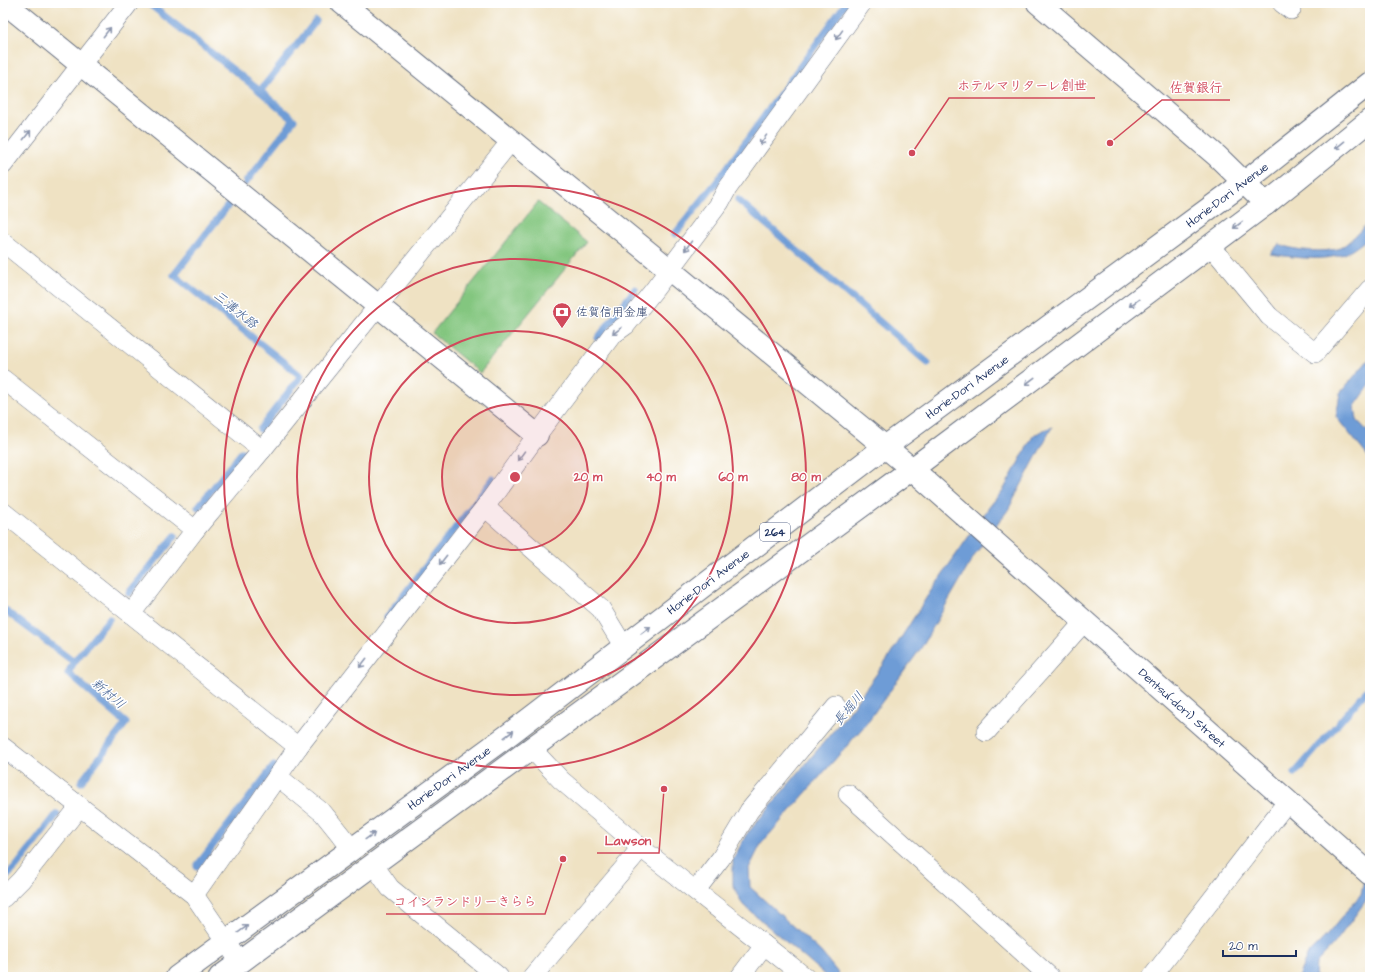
<svg xmlns="http://www.w3.org/2000/svg" width="1373" height="980" viewBox="0 0 1373 980" font-family="'Architects Daughter','Klee One',sans-serif">
  <style>
    .green { fill: #83c67f; stroke: #4f7a6e }
    .water { fill: #6e9cd6; stroke: #44669a }
    .lines { fill: none; stroke-linecap: round; stroke-linejoin: round }
    .stream { stroke: #6e9cd6; stroke-width: 7 }
    .street-casing { stroke: #656e81; stroke-width: 20 }
    .secondary-casing { stroke: #656e81; stroke-width: 24 }
    .highway-casing { stroke: #656e81; stroke-width: 24 }
    .street { stroke: #fff; stroke-width: 19 }
    .secondary { stroke: #fff; stroke-width: 22 }
    .highway { stroke: #fff; stroke-width: 22 }
    .oneway { stroke: #8d97ae }
    .ring { fill: none; stroke: #d1495b; stroke-width: 2 }
    .labels { text-anchor: middle; stroke-width: 3; stroke-linejoin: round; paint-order: stroke }
    .shield { fill: #fff; stroke: #5f6d8e; stroke-width: 1 }
    .shield-label { font-size: 11px; font-weight: bold; fill: #1b2f5e }
    .street-label { font-size: 12px; fill: #1b2f5e; stroke: #fff }
    .poi-label { font-size: 12px; fill: #1b2f5e; stroke: #fff; text-anchor: start }
    .water-label { font-size: 13px; font-style: italic; fill: #3c5b8e; stroke: #fff }
    .centre { fill: #d1495b; stroke: #fff; stroke-width: 2 }
    .ring-label { font-size: 12px; text-anchor: middle; font-weight: bold; fill: #d1495b; stroke: #fff; stroke-width: 3; stroke-linejoin: round; paint-order: stroke }
    .leader { fill: none; stroke: #d1495b; stroke-width: 1.5 }
    .callout-dot { fill: #d1495b; stroke: #fff; stroke-width: 1.5 }
    .callout-label { font-size: 13px; text-anchor: middle; font-weight: bold; fill: #d1495b; stroke: #fff; stroke-width: 3; stroke-linejoin: round; paint-order: stroke }
  </style>
  <rect width="100%" height="100%" fill="#fff"/>
  <filter id="ink" filterUnits="userSpaceOnUse"><feTurbulence type="fractalNoise" baseFrequency=".025" numOctaves="2"/><feDisplacementMap in="SourceGraphic" scale="8" xChannelSelector="R" yChannelSelector="G"/><feConvolveMatrix kernelMatrix="1 2 1 2 8 2 1 2 1" color-interpolation-filters="sRGB"/></filter>
  <filter id="wash" filterUnits="userSpaceOnUse"><feTurbulence type="fractalNoise" baseFrequency=".012" numOctaves="4" result="noise"/><feDisplacementMap in="SourceGraphic" scale="16" xChannelSelector="R" yChannelSelector="G"/><feGaussianBlur stdDeviation="0.9" result="paint"/><feColorMatrix in="noise" values="0 0 0 0 0 0 0 0 0 0 0 0 0 0 0 0 0 1.4 0 .05"/><feComposite in="paint" operator="in"/></filter>
  <g filter="url(#wash)">
    <rect width="100%" height="100%" fill="#efe2c3"/>
    <!-- green -->
    <path class="green" d="M538 202 587 242 480 373 432 333Z"/>
    <!-- water -->
    <g class="water">
      <path d="M1370 220V237C1362 242 1353 251 1344 254 1320 262 1294 257 1270 254L1279 244C1292 251 1327 253 1340 248 1347 245 1364 227 1370 220Z"/>
      <path d="M1370 358V385L1355 406 1357 420 1370 434V459L1336 417 1340 393Z"/>
      <path d="M1052 427 1008 510 976 553 921 648 866 724 761 844 749 868 750 887 821 952 838 973 840 977H827L743 905 733 885V860L746 835 814 754 848 713 889 657 928 595 990 506 1004 489 1033 436 1043 430Z"/>
      <path d="M1370 850V881L1367 899 1335 943 1316 963 1315 977H1298L1308 954 1327 935 1361 894Z"/>
    </g>
    <g class="lines">
      <!-- stream -->
      <g class="stream">
        <path d="M148 3 260 91"/>
        <path d="M246 182 294 120 260 91 316 21"/>
        <path d="M738 200 928 363"/>
        <path d="M230 203 174 275 301 376 260 429"/>
        <path d="M675 234 716 183 846 3"/>
        <path d="M598 338 635 289"/>
        <path d="M198 507 242 452"/>
        <path d="M129 593 175 536"/>
        <path d="M3 609 74 662"/>
        <path d="M387 617 493 479"/>
        <path d="M1295 773 1370 687"/>
        <path d="M81 782 126 723 68 673 74 662 109 619"/>
        <path d="M197 866 274 766"/>
        <path d="M3 880 16 867 57 814"/>
      </g>
    </g>
  </g>
  <g filter="url(#ink)">
    <g class="lines">
      <defs>
        <g id="street">
          <path d="M1282 3 1291 10"/>
          <path d="M3 165 129 3"/>
          <path d="M3 242 262 450"/>
          <path d="M1211 246 1269 316 1315 353 1370 289"/>
          <path d="M3 379 195 530"/>
          <path d="M485 507 601 609 624 647"/>
          <path d="M3 512 298 747"/>
          <path d="M131 614 195 530 262 450 511 141"/>
          <path d="M986 732 1084 622"/>
          <path d="M3 747 194 895 240 962"/>
          <path d="M531 748 561 780 641 848 805 977"/>
          <path d="M277 776 323 813 352 849"/>
          <path d="M848 794 1050 977"/>
          <path d="M373 864 390 888 499 977"/>
          <path d="M696 890 721 858 749 811 836 706"/>
          <path d="M194 895 298 747 485 507 537 435 612 335 626 325 654 290 720 202 727 189 862 3"/>
          <path d="M3 898 21 880 80 806"/>
          <path d="M532 977 641 848"/>
          <path d="M740 977 764 945"/>
          <path d="M1152 977 1287 802"/>
        </g>
        <g id="secondary">
          <path d="M5 3 537 435"/>
          <path d="M342 3 670 270 912 469 1370 874"/>
          <path d="M1038 3 1217 156 1266 204"/>
        </g>
        <g id="highway">
          <path d="M177 977 511 733 885 447 1245 182 1370 83"/>
          <path d="M220 977 912 469 1266 204 1370 120"/>
        </g>
      </defs>
      <!-- street casing -->
      <use href="#street" class="street-casing"/>
      <!-- secondary casing -->
      <use href="#secondary" class="secondary-casing"/>
      <!-- highway casing -->
      <use href="#highway" class="highway-casing"/>
      <!-- street -->
      <use href="#street" class="street"/>
      <!-- secondary -->
      <use href="#secondary" class="secondary"/>
      <!-- highway -->
      <use href="#highway" class="highway"/>
    </g>
    <!-- one-way arrows -->
    <defs><path id="oneway-shaft" d="M-6 0H5M1.5-3L5.5 0L1.5 3" fill="none" stroke-width="1.6" stroke-linecap="round" stroke-linejoin="round"/></defs>
    <g class="oneway">
      <use href="#oneway-shaft" transform="translate(107 32) rotate(-52)"/>
      <use href="#oneway-shaft" transform="translate(839 35) rotate(126)"/>
      <use href="#oneway-shaft" transform="translate(27 135) rotate(-52)"/>
      <use href="#oneway-shaft" transform="translate(763 140) rotate(126)"/>
      <use href="#oneway-shaft" transform="translate(1340 145) rotate(141)"/>
      <use href="#oneway-shaft" transform="translate(1238 225) rotate(143)"/>
      <use href="#oneway-shaft" transform="translate(688 246) rotate(126)"/>
      <use href="#oneway-shaft" transform="translate(1134 303) rotate(143)"/>
      <use href="#oneway-shaft" transform="translate(617 331) rotate(143)"/>
      <use href="#oneway-shaft" transform="translate(1030 381) rotate(143)"/>
      <use href="#oneway-shaft" transform="translate(521 456) rotate(126)"/>
      <use href="#oneway-shaft" transform="translate(443 560) rotate(128)"/>
      <use href="#oneway-shaft" transform="translate(646 630) rotate(-37)"/>
      <use href="#oneway-shaft" transform="translate(363 663) rotate(128)"/>
      <use href="#oneway-shaft" transform="translate(509 734) rotate(-37)"/>
      <use href="#oneway-shaft" transform="translate(370 836) rotate(-36)"/>
      <use href="#oneway-shaft" transform="translate(243 929) rotate(-36)"/>
    </g>
  </g>
  <!-- distance rings -->
  <circle cx="515" cy="477" r="73" fill="#d1495b" fill-opacity=".12"/>
  <g class="ring">
    <circle cx="515" cy="477" r="73"/>
    <circle cx="515" cy="477" r="146"/>
    <circle cx="515" cy="477" r="218"/>
    <circle cx="515" cy="477" r="291"/>
  </g>
  <!-- icons -->
  <defs>
    <symbol id="bank-pin" viewBox="-11 -11 22 30"><path d="M0 17L-7.5 6A9.5 9.5 0 1 1 7.5 6Z" fill="#d1495b" stroke="#fff"/><path d="M-6-4H6V4H-6ZM0-2.3a2.3 2.3 0 1 0 0 4.6a2.3 2.3 0 1 0 0-4.6Z" fill="#fff"/></symbol>
  </defs>
  <g fill-rule="evenodd">
    <use href="#bank-pin" x="551" y="301" width="22" height="30"/>
  </g>
  <g class="labels">
    <!-- shield labels -->
    <rect class="shield" x="760" y="523" width="30" height="18" rx="3"/>
    <g class="shield-label">
      <text x="775" y="536">264</text>
    </g>
    <!-- street labels -->
    <g class="street-label">
      <text transform="translate(1227 195) rotate(-37)" y="4">Horie-Dori Avenue</text>
      <text transform="translate(967 387) rotate(-36)" y="4">Horie-Dori Avenue</text>
      <text transform="translate(708 582) rotate(-37)" y="4">Horie-Dori Avenue</text>
      <text transform="translate(1182 708) rotate(42)" y="4">Dentsu(-dori) Street</text>
      <text transform="translate(449 778) rotate(-36)" y="4">Horie-Dori Avenue</text>
    </g>
    <!-- poi labels -->
    <g class="poi-label">
      <text x="576" y="316">佐賀信用金庫</text>
    </g>
    <!-- water labels -->
    <g class="water-label">
      <text transform="translate(236 309) rotate(39)" y="5">三溝水路</text>
      <text transform="translate(109 693) rotate(41)" y="5">新村川</text>
      <text transform="translate(848 708) rotate(-50)" y="5">長堀川</text>
    </g>
  </g>
  <circle cx="515" cy="477" r="6" class="centre"/>
  <g class="ring-label">
    <text x="588" y="481">20 m</text>
    <text x="661" y="481">40 m</text>
    <text x="733" y="481">60 m</text>
    <text x="806" y="481">80 m</text>
  </g>
  <!-- callouts -->
  <path class="leader" d="M912 153L949 98H1095M1110 143L1162 100H1230M664 789L659 853H597M563 859L545 914H386"/>
  <g class="callout-dot">
    <circle cx="912" cy="153" r="4"/>
    <circle cx="1110" cy="143" r="4"/>
    <circle cx="664" cy="789" r="4"/>
    <circle cx="563" cy="859" r="4"/>
  </g>
  <g class="callout-label">
    <text x="1022" y="90">ホテルマリターレ創世</text>
    <text x="1196" y="92">佐賀銀行</text>
    <text x="628" y="845">Lawson</text>
    <text x="465" y="906">コインランドリーきらら</text>
  </g>
  <!-- margin -->
  <rect width="1373" height="980" fill="none" stroke="#fff" stroke-width="16"/>
  <!-- scale -->
  <path d="M1223 950v6h73v-6" fill="none" stroke="#1b2f5e" stroke-width="2"/>
  <text x="1229" y="950" font-size="12" fill="#1b2f5e" stroke="#ffffff" stroke-width="3" paint-order="stroke">20 m</text>
</svg>
